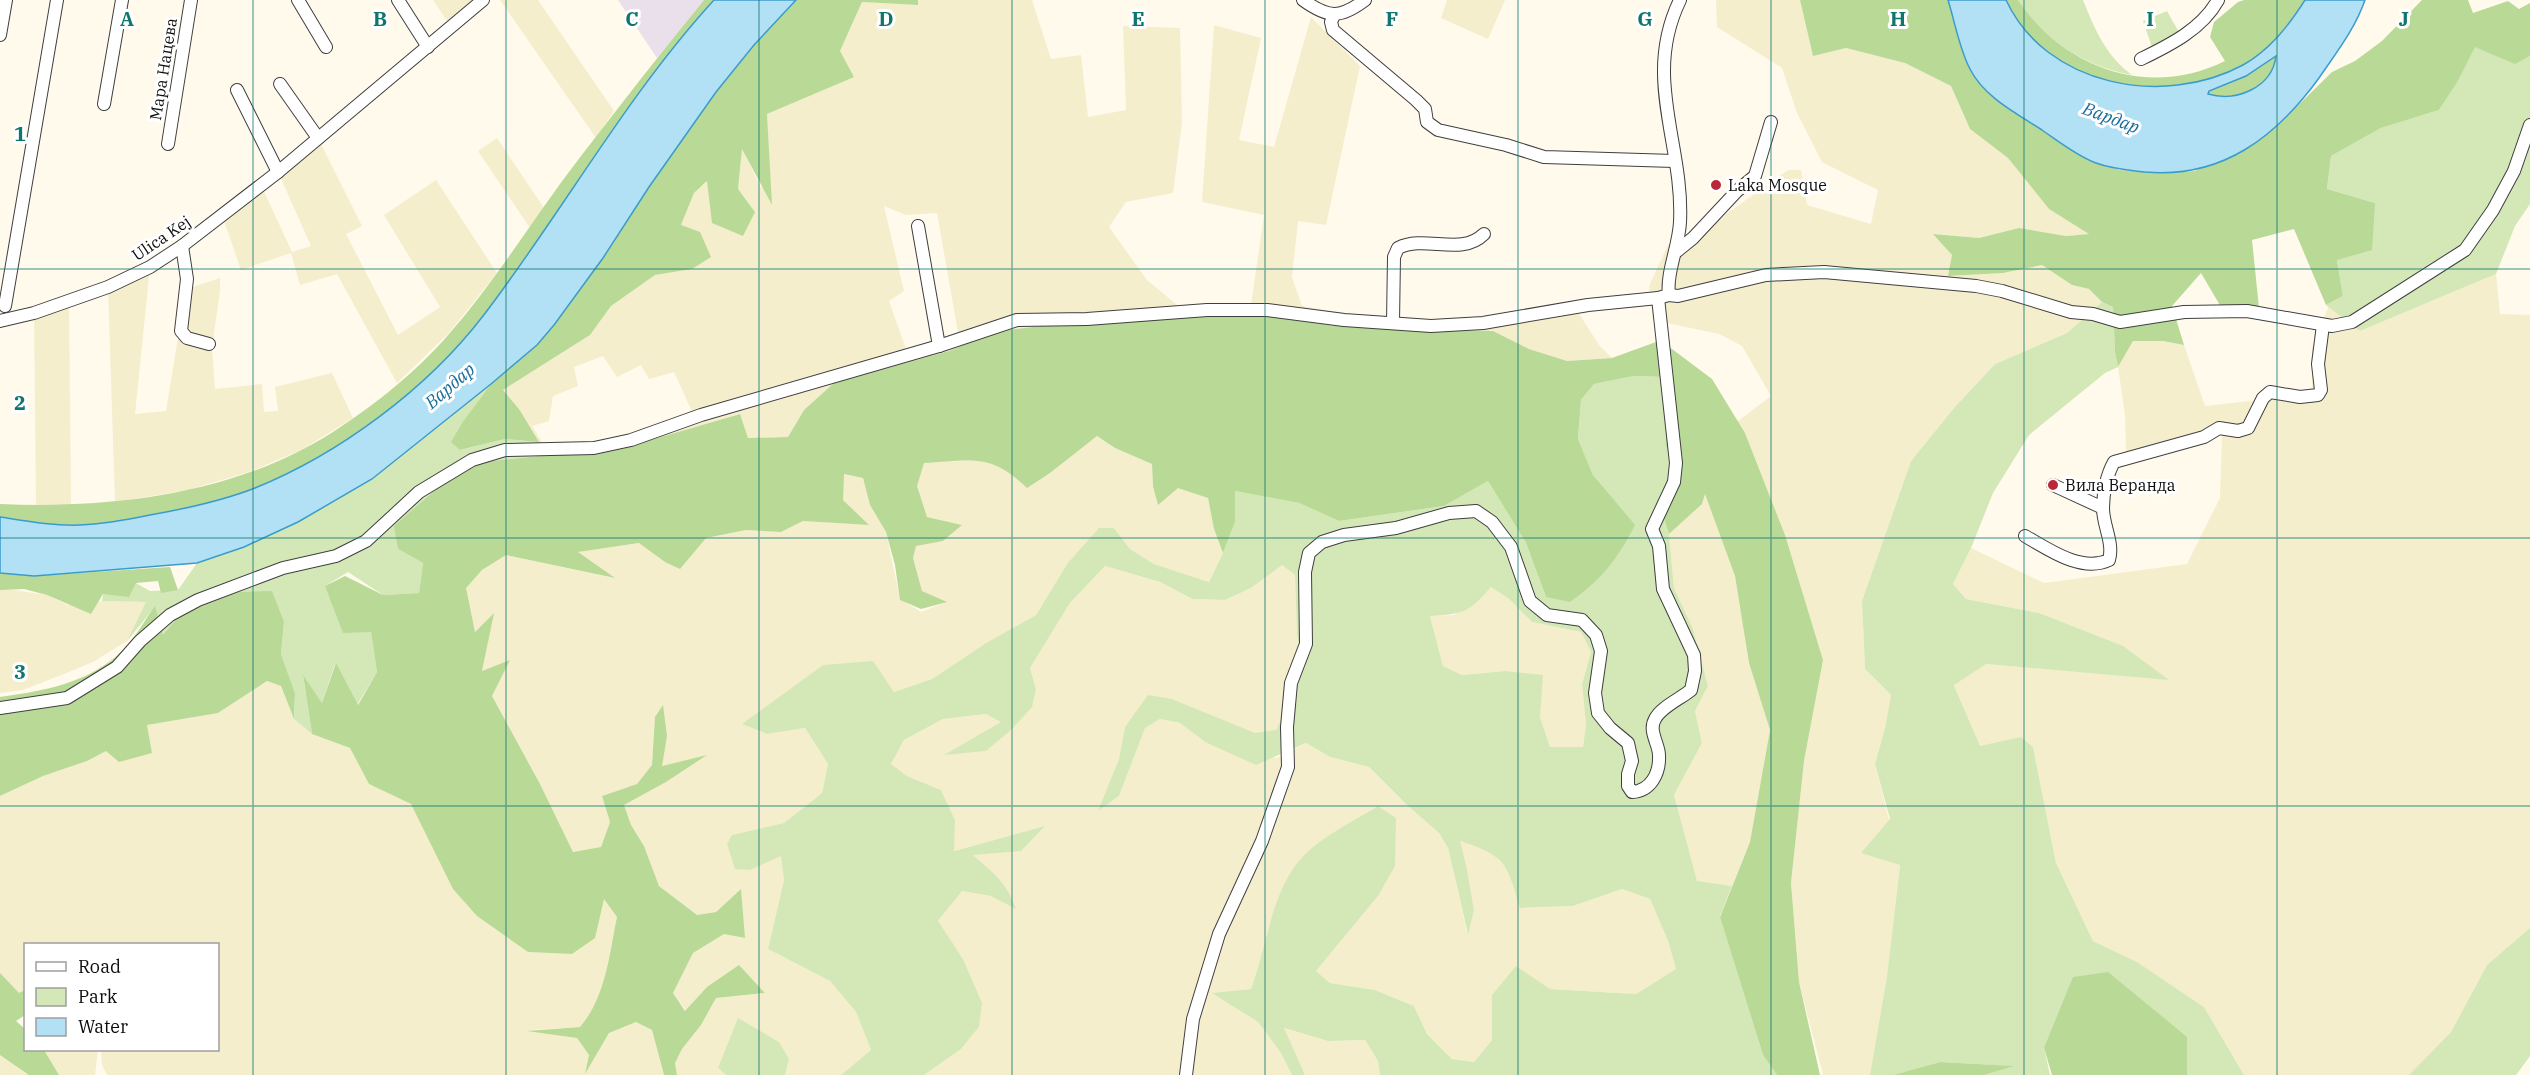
<svg xmlns="http://www.w3.org/2000/svg" width="2530" height="1075" viewBox="0 0 2530 1075" font-family="'IBM Plex Serif',serif">
  <style>
    .industrial { fill: #e9e0eb }
    .farmland { fill: #f4eecd; fill-rule: evenodd }
    .green { fill: #d4e8b7; fill-rule: evenodd }
    .forest { fill: #b9d996 }
    .water { fill: #b2e1f5; stroke: #3a9ccb; stroke-width: 1.5; fill-rule: evenodd }
    .lines { fill: none; stroke-linecap: round; stroke-linejoin: round }
    .minor-casing { stroke: #3f3f3f; stroke-width: 14 }
    .minor { stroke: #fff; stroke-width: 12 }
    .grid { fill: none; stroke: #0f766e; stroke-width: 1.5; stroke-opacity: 0.55 }
    .poi-dot { fill: #ba2739; stroke: #fff; stroke-width: 2 }
    .labels { text-anchor: middle; stroke-width: 6; stroke-linejoin: round; paint-order: stroke }
    .street-label { font-size: 16px; fill: #0c0c0c; stroke: #fff }
    .poi-label { font-size: 16px; fill: #0c0c0c; stroke: #fff; text-anchor: start }
    .water-label { font-size: 18px; font-style: italic; fill: #186c9c; stroke: #fff }
    .grid-label { font-size: 20px; text-anchor: middle; font-weight: bold; fill: #0f766e; stroke: #fff; stroke-width: 6; stroke-linejoin: round; paint-order: stroke }
  </style>
  <rect width="100%" height="100%" fill="#fffaec"/>
  <!-- industrial -->
  <path class="industrial" d="M618 0H704L657 58Z"/>
  <!-- farmland -->
  <g class="farmland">
    <path d="M433 0H483L452 28Z"/>
    <path d="M500 0H538L614 111 596 138Z"/>
    <path d="M918 0H1032L1051 59 1081 55 1088 117 1126 110 1123 26 1180 28 1182 123 1173 193 1126 202 1109 227 1147 280 1182 309 1251 305 1264 215 1202 202 1214 25 1261 38 1239 140 1274 147 1311 17 1360 66 1326 225 1298 221 1292 277 1302 306 1374 318 1440 323 1576 309 1599 345 1612 358 1567 361 1529 349 1493 331 1335 326 1263 314 1066 323 998 331 804 410 788 437 748 438 739 414 647 441 605 449 544 455 519 409 503 390 590 335 611 306 655 275 692 269 681 225 694 193 708 181 755 212 738 189 742 148 761 188 769 159 767 114 853 77 840 51 862 2 918 5ZM884 206 906 215 937 213 959 338 906 349 889 301 904 291ZM603 356 617 377 641 365 649 379 674 372 693 414 594 448 545 447 532 426 549 421 553 396 578 386 574 367Z"/>
    <path d="M1447 0H1505L1488 39 1441 18Z"/>
    <path d="M1716 0H1800L1813 56 1846 48 1905 63 1951 86 1970 129 2008 158 2049 209 2090 234 2066 236 2019 228 1979 238 1934 234 1952 255 1949 276 2003 273 2042 265 2072 285 2089 289 2102 302 2067 333 1995 364 1954 408 1911 461 1862 601 1865 669 1891 695 1885 728 1875 764 1900 864 1887 976 1870 1075H1823L1799 982 1791 883 1804 761 1823 660 1785 535 1745 433 1737 422 1771 396 1742 346 1719 334 1653 320 1649 286 1668 245 1701 232 1788 170H1801L1807 205 1871 224 1878 190 1822 162 1797 113 1782 68 1717 27Z"/>
    <path d="M318 138 362 226 346 234 398 335 440 307 384 215 436 180 497 273 448 334 397 383 337 274 300 285 291 253 241 270 222 215 261 185 292 252 311 246 278 172Z"/>
    <path d="M497 138 544 208 530 228 478 151Z"/>
    <path d="M150 267 135 414 166 411 186 289 220 278V291L212 347 215 389 262 384 264 412 278 411 275 387 332 373 353 418 301 450 249 472 188 490 115 502 108 288Z"/>
    <path d="M2496 274 2500 314 2530 315V928L2487 965 2451 1032 2409 1075H2244L2204 1007 2137 962 2093 941 2056 863 2033 747 2021 737 1980 747 1954 684 1985 664 2167 679 2039 613 1966 599 1953 584 1971 548 2044 583 2187 564 2220 498 2222 433 2126 452 2125 415 2118 367 2133 341H2163L2184 345 2205 406 2312 394V348L2330 303 2360 331Z"/>
    <path d="M69 301 71 505H36L34 313Z"/>
    <path d="M1097 436 1115 448 1152 464 1153 486H1179L1208 498 1214 529 1223 553 1209 582 1154 564 1130 549 1114 528 1067 564 1036 615 986 643 932 679 894 692 823 665 743 724 767 734 805 728 828 764 822 793 784 823 732 835 750 870 781 855 784 880 768 949 830 981 856 1012 871 1050 841 1075H785L789 1059 718 1068 726 1075H677L675 1063 682 1049 701 1025 716 998 765 993 739 965 686 1011 673 993 693 953 724 934 744 938 741 889 716 912 697 915 659 886 644 846 631 825 624 805 666 782 705 756 661 766 667 736 655 717 652 765 637 784 602 796 610 822 601 847 573 852 540 784 492 696 509 661 482 672 493 614 475 632 464 588 482 570 506 555 614 578 577 552 640 543 665 562 680 568 706 538 746 530 781 532 803 521 868 525 843 500V474L863 478 870 505 886 532 900 599 921 612 946 602 922 591 913 558 916 545 943 541 962 525 927 517 916 486 924 463 984 460 1009 470 1027 487 1050 473Z"/>
    <path d="M1705 493 1735 576 1749 663 1770 730 1750 842 1732 886 1697 882 1674 795 1702 743 1695 711 1708 686 1693 629 1674 588 1669 534 1702 504Z"/>
    <path d="M1282 565 1295 575 1297 636 1304 667 1294 694 1276 730 1255 734 1172 699 1125 728 1119 759 1099 810 1119 796 1145 727 1160 719 1180 723 1205 742 1276 758 1306 743 1330 757 1369 767 1408 806 1439 833 1448 848 1467 932 1474 910 1467 869 1459 841 1489 850 1510 871 1521 908 1573 906 1622 889 1650 899 1668 941 1676 969 1636 994 1550 989 1492 995V1040L1474 1062 1452 1059 1427 1034 1414 1006 1375 990 1330 983 1316 971 1378 896V806L1320 842 1269 925 1261 962 1251 989 1213 993 1258 1022 1281 1053 1292 1075H924L961 1049 979 1027 963 959 938 922 961 891 991 896 972 855 1043 827 953 851 955 820 941 790 907 776 891 764 904 740 943 719 986 714 1002 722 946 754 985 751 1036 689 1030 668 1070 603 1105 566 1160 582 1191 599 1225 600 1251 588Z"/>
    <path d="M1491 587 1509 599 1532 622 1581 632 1591 652 1582 684 1586 724 1583 747H1550L1540 717 1505 671 1462 675 1443 666 1430 616 1454 615Z"/>
    <path d="M0 588 47 595 68 605 102 601 147 602 127 641 93 662 64 674 23 690 0 693Z"/>
    <path d="M267 681 281 686 294 719 312 734 350 748 369 784 411 804 477 916 528 952 572 954 604 898 617 917 604 984 592 1013 580 1027 531 1030 577 1038 589 1055 586 1072 609 1033 636 1022 652 1030 664 1075H107L102 1065 101 1050H218V944H26L25 990 19 994 0 973V796L43 776 87 761 106 751 152 753 147 725 218 713Z"/>
    <path d="M1283 1028 1328 1041 1365 1040 1378 1061 1380 1075H1305Z"/>
    <path d="M44 1050H98L95 1075H59Z"/>
    <path d="M0 1055 29 1073V1075H0Z"/>
  </g>
  <!-- green -->
  <g class="green">
    <path d="M2018 0H2083C2095 30 2106 56 2132 75 2084 66 2046 41 2018 0Z"/>
    <path d="M2167 11 2180 34 2153 50 2143 21Z"/>
    <path d="M2475 46 2515 63 2530 56V204L2515 226 2496 274 2360 331 2326 305 2343 296 2337 260 2375 203 2327 189 2331 156 2381 128 2439 110 2458 81Z"/>
    <path d="M2102 302 2113 307 2115 352 2118 367 2105 373 2029 435 1993 493 1971 548 1953 584 1966 599 2039 613 2123 646 2169 680 1986 664 1954 685 1980 746 2021 737 2033 747 2056 863 2093 941 2137 962 2204 1007 2244 1075H2187V1037L2044 1048 2050 1075H1984L2012 1066 1940 1062 1893 1075H1870L1887 976 1900 865 1861 853 1890 819 1875 764 1885 728 1891 695 1865 669 1862 601 1911 461 1954 408 1995 364 2067 333Z"/>
    <path d="M1634 376 1664 377 1666 446 1679 485 1664 519 1669 534 1674 588 1693 629 1708 686 1695 711 1702 743 1674 795 1697 881 1732 886 1720 916 1763 1055 1777 1075H1380L1378 1061 1365 1040 1328 1041 1284 1028 1305 1075H1292L1281 1053 1258 1022 1212 993 1251 989C1265 952 1270 905 1291 872 1309 842 1349 824 1378 806L1396 818 1395 866 1378 896 1316 971 1330 983 1375 990 1414 1006 1427 1034 1452 1059 1474 1062 1492 1040V995L1516 966 1550 989 1636 994 1676 969 1668 941 1650 899 1622 889 1573 906 1520 908C1507 863 1506 856 1460 841L1467 869 1474 910 1468 934 1448 848 1439 833 1408 806 1369 767 1330 757 1306 743 1256 765 1205 742 1180 723 1160 719 1145 728 1119 796 1098 811 1119 759 1125 727 1148 695 1172 699 1255 733 1276 730 1294 694 1304 667 1297 636 1295 575 1282 565 1251 588 1225 600 1192 599 1160 582 1105 566 1070 603 1030 668 1036 689 1032 707 1012 729 986 751 944 755 1001 722 986 714 943 719 904 740 891 764 907 776 941 790 955 820 954 851 1045 826 1021 851 973 855C994 874 1006 881 1016 909L991 896 962 891 938 921 963 959 982 1003 979 1027 961 1049 924 1075H841L871 1050 856 1012 830 981 768 949 784 880 781 856 750 870 735 869 727 844 732 835 784 823 822 793 828 764 805 728 767 734 742 724 823 665 873 661 894 692 932 679 986 643 1036 615 1067 564 1099 528H1114L1130 549 1154 564 1209 582 1223 553 1235 522V491L1299 503 1339 521 1444 506 1488 481 1526 543 1546 597 1610 496 1593 475 1578 439 1581 400 1594 384ZM1491 587 1509 599 1532 622 1581 632 1591 652 1582 684 1586 724 1583 747H1550L1540 717 1543 675 1505 671 1462 675 1443 666 1430 616C1464 614 1468 613 1491 587Z"/>
    <path d="M491 384 464 420 461 450 505 439 539 442 544 455 483 462 398 549 423 563 419 593 383 595 348 572 325 586 330 597 371 631 377 672 357 705 335 664 322 703 303 676 312 734 294 719 295 693 281 654 284 622 162 636 155 607 127 641 146 602 102 601 103 594 136 583 150 591 178 590 197 563 244 547 372 479Z"/>
    <path d="M2530 928V1056L2516 1075H2409L2451 1032 2487 965Z"/>
    <path d="M738 1018 779 1042 789 1059 785 1075H726L718 1068Z"/>
  </g>
  <!-- forest -->
  <g class="forest">
    <path d="M704 0H714C626 96 562 213 483 316 427 389 339 454 255 488 222 501 184 509 150 515 126 520 104 524 80 525 53 526 26 521 0 517V504C113 509 236 494 333 432 375 405 417 371 449 334 498 278 536 214 581 156 622 103 662 51 704 0Z"/>
    <path d="M796 0H918V5L862 2 840 51 854 77 767 114 772 205 742 149 738 189 755 212 743 236 712 223 707 181 694 193 681 225 700 232 711 257 692 269 655 275 611 306 590 335 503 390 519 409 539 442 505 439 460 450 451 442 464 420 491 384 537 345 554 325 603 258 649 187 716 92 754 45Z"/>
    <path d="M1800 0H1948L1961 44 2004 105 2094 162 2120 170 2160 173 2195 171 2275 128 2332 72 2355 61 2382 41 2422 0H2468L2473 13 2508 1 2519 9 2530 3V56L2515 64 2475 47 2458 81 2439 110 2381 128 2331 156 2327 189 2375 203 2372 250 2337 260 2343 296 2326 305 2294 229 2252 240 2259 308 2221 307 2201 273 2172 306 2184 345 2163 341H2133L2118 367 2115 352 2113 307 2102 302 2089 289 2072 285 2042 265 2003 273 1948 276 1952 255 1933 234 1979 238 2019 228 2066 236 2089 234 2049 209 2008 158 1970 129 1951 86 1905 63 1846 48 1813 56Z"/>
    <path d="M2006 0H2018C2064 68 2148 99 2225 61L2210 37 2214 22 2238 2 2244 0H2305C2289 25 2269 50 2243 65 2163 108 2046 86 2006 0Z"/>
    <path d="M2276 55C2272 89 2236 101 2207 94L2209 91 2246 76Z"/>
    <path d="M1263 314 1335 326 1493 331 1529 349 1567 361 1612 358 1656 342 1672 349 1712 379 1745 433 1785 535 1823 660 1804 761 1791 883 1799 982 1820 1075H1777L1763 1055 1720 917 1750 842 1770 730 1749 663 1735 576 1705 494 1702 504 1669 534 1664 519 1679 485 1666 446 1664 377 1634 376 1594 384 1581 400 1578 439 1593 475 1635 525C1617 560 1602 579 1570 602L1546 597 1526 543 1488 481 1444 506 1339 521 1299 503 1235 491V522L1223 553 1214 529 1208 498 1178 488 1158 505 1153 486 1152 464 1115 448 1097 436 1050 473 1027 488C990 452 972 461 924 463L917 486 927 517 962 525 943 541 916 546 913 558 922 591 947 602 921 609 900 600 895 565 886 532 870 505 863 478 844 474 843 500 869 525 803 521 781 532 746 530 706 538 680 569 665 562 639 543 578 552 615 578 506 555 482 570 466 588 475 632 494 613 482 671 510 660 492 696 540 784 573 852 601 847 610 822 602 796 637 784 652 765 655 717 663 705 667 736 662 766 707 755 666 782 624 805 631 825 644 846 659 886 697 915 716 912 741 889 745 938 724 934 693 953 673 993 685 1011 707 987 739 965 765 993 716 998 701 1025 682 1049 675 1063 677 1075H664L652 1030 636 1022 609 1033 585 1074 589 1055 577 1038 527 1031 580 1027C606 997 609 955 617 917L604 899 595 938 572 954 528 952 477 916 453 889 411 804 369 784 350 748 312 734 303 675 322 703 336 663 358 705 377 672 371 632 343 633 325 586 345 576 383 595 419 593 423 563 398 549 394 526 441 485 483 462 605 449 647 441 740 414 748 438 788 437 804 410 834 383 949 351 998 331 1066 323Z"/>
    <path d="M170 567 178 590 161 593 158 581 136 583 129 597 103 594 91 614 47 595 24 589 0 590V573L34 576Z"/>
    <path d="M272 591 284 622 281 654 295 693 294 719 281 686 267 681 218 713 147 725 152 753 119 762 106 751 87 761 43 776 0 796V697C44 691 89 683 122 651 135 638 145 620 155 606L163 635 182 612 239 592Z"/>
    <path d="M2108 972 2187 1037V1075H2052L2044 1048 2073 977Z"/>
    <path d="M0 973 19 993 25 990V1015L16 1021 25 1029 26 1050H44L59 1075H29L0 1055Z"/>
    <path d="M1940 1062 2014 1066 1984 1075H1893Z"/>
  </g>
  <!-- water -->
  <g class="water">
    <path d="M714 0H796L754 45 716 92 649 187 603 258 554 325 537 345 491 384 372 479 298 522 244 547 197 563 34 576 0 573V517C26 521 53 526 80 525 104 524 126 520 150 515 184 509 222 501 255 488 339 454 427 389 483 316 562 213 626 96 714 0Z"/>
    <path d="M1948 0H2006C2046 86 2163 108 2243 65 2270 50 2289 25 2305 0H2365C2355 29 2336 53 2319 78 2276 137 2222 179 2145 172 2128 170 2112 169 2096 163 2077 156 2058 141 2042 130 2016 113 1984 97 1970 69 1959 48 1955 22 1948 0ZM2276 56C2272 88 2236 102 2208 94L2209 91 2246 76Z"/>
  </g>
  <g class="lines">
    <defs>
      <g id="minor">
        <path d="M298 0 326 47"/>
        <path d="M398 0 428 47"/>
        <path d="M1303 0C1328 18 1340 19 1365 0"/>
        <path d="M1334 15 1331 22 1333 30 1416 100 1425 109 1427 122 1438 130 1506 145 1544 157 1674 161"/>
        <path d="M0 35 6 0"/>
        <path d="M2141 59C2170 45 2202 29 2218 0"/>
        <path d="M280 84 318 138"/>
        <path d="M237 90 278 172"/>
        <path d="M104 104 122 0"/>
        <path d="M168 144 191 0"/>
        <path d="M918 226 939 346"/>
        <path d="M182 246 187 279 181 331 187 338 209 344"/>
        <path d="M1677 251 1693 238 1737 191 1755 176 1771 122"/>
        <path d="M1669 295C1666 273 1679 246 1680 222 1684 144 1642 78 1680 0"/>
        <path d="M5 306 57 0"/>
        <path d="M0 321 34 313 108 287 150 267 182 246 278 172 483 0"/>
        <path d="M1393 322 1394 257 1398 248C1425 234 1461 257 1484 234"/>
        <path d="M2053 485 2103 508"/>
        <path d="M2025 536C2048 549 2081 573 2109 560 2114 543 2103 526 2103 508 2103 493 2107 474 2114 462L2204 437 2219 428 2238 431 2248 428 2263 398 2270 392 2300 397 2318 395 2321 390 2318 364 2323 325"/>
        <path d="M0 708 67 698 117 667 140 641 170 615 198 600 259 577 283 568 336 556 366 541 419 492 472 460 505 450 594 448 631 440 701 415 939 346 1017 320 1087 319 1207 310H1267L1344 320 1431 326 1483 323 1588 305 1658 298 1669 295 1678 296 1766 275 1824 272 1976 286 2002 291 2071 312 2093 314 2120 322 2184 312 2247 311 2332 326 2352 322 2465 250 2493 210 2514 171 2530 125"/>
        <path d="M1186 1075 1193 1019 1219 934 1262 841 1288 767 1287 727 1291 683 1306 644 1305 572 1309 553 1322 542 1344 535 1396 528 1449 513 1476 511 1492 522 1511 547 1530 601 1547 615 1582 620 1596 635 1601 651 1595 693 1598 713 1610 728 1628 743 1632 761 1628 774V786L1632 792C1651 791 1660 773 1659 755 1659 744 1648 731 1655 719 1661 707 1680 699 1691 690L1695 671 1694 655 1663 589 1659 546 1652 529 1674 482 1676 463 1658 298"/>
      </g>
    </defs>
    <!-- minor casing -->
    <use href="#minor" class="minor-casing"/>
    <!-- minor -->
    <use href="#minor" class="minor"/>
  </g>
  <!-- grid -->
  <path class="grid" d="M253 0V1075M506 0V1075M759 0V1075M1012 0V1075M1265 0V1075M1518 0V1075M1771 0V1075M2024 0V1075M2277 0V1075M0 269H2530M0 538H2530M0 806H2530"/>
  <!-- markers -->
  <g class="poi-dot">
    <circle cx="1716" cy="185" r="6"/>
    <circle cx="2053" cy="485" r="6"/>
  </g>
  <g class="labels">
    <!-- street labels -->
    <g class="street-label">
      <text transform="translate(163 69) rotate(-81)" y="6">Мара Нацева</text>
      <text transform="translate(161 238) rotate(-34)" y="6">Ulica Kej</text>
    </g>
    <!-- poi labels -->
    <g class="poi-label">
      <text x="1728" y="191">Laka Mosque</text>
      <text x="2065" y="491">Вила Веранда</text>
    </g>
    <!-- water labels -->
    <g class="water-label">
      <text transform="translate(2111 118) rotate(20)" y="6">Вардар</text>
      <text transform="translate(450 386) rotate(-41)" y="6">Вардар</text>
    </g>
  </g>
  <g class="grid-label">
    <text x="127" y="26">A</text>
    <text x="380" y="26">B</text>
    <text x="632" y="26">C</text>
    <text x="886" y="26">D</text>
    <text x="1138" y="26">E</text>
    <text x="1392" y="26">F</text>
    <text x="1645" y="26">G</text>
    <text x="1898" y="26">H</text>
    <text x="2150" y="26">I</text>
    <text x="2404" y="26">J</text>
    <text x="20" y="141">1</text>
    <text x="20" y="410">2</text>
    <text x="20" y="679">3</text>
  </g>
  <!-- legend -->
  <rect x="24" y="943" width="195" height="108" fill="#ffffff" stroke="#9e9e9e" stroke-width="1.5"/>
  <rect x="36" y="962" width="30" height="9" fill="#ffffff" stroke="#9e9e9e" stroke-width="1.5"/>
  <text x="78" y="973" font-size="18" fill="#0c0c0c">Road</text>
  <rect x="36" y="988" width="30" height="18" fill="#d4e8b7" stroke="#9e9e9e" stroke-width="1.5"/>
  <text x="78" y="1003" font-size="18" fill="#0c0c0c">Park</text>
  <rect x="36" y="1018" width="30" height="18" fill="#b2e1f5" stroke="#9e9e9e" stroke-width="1.5"/>
  <text x="78" y="1033" font-size="18" fill="#0c0c0c">Water</text>
</svg>
